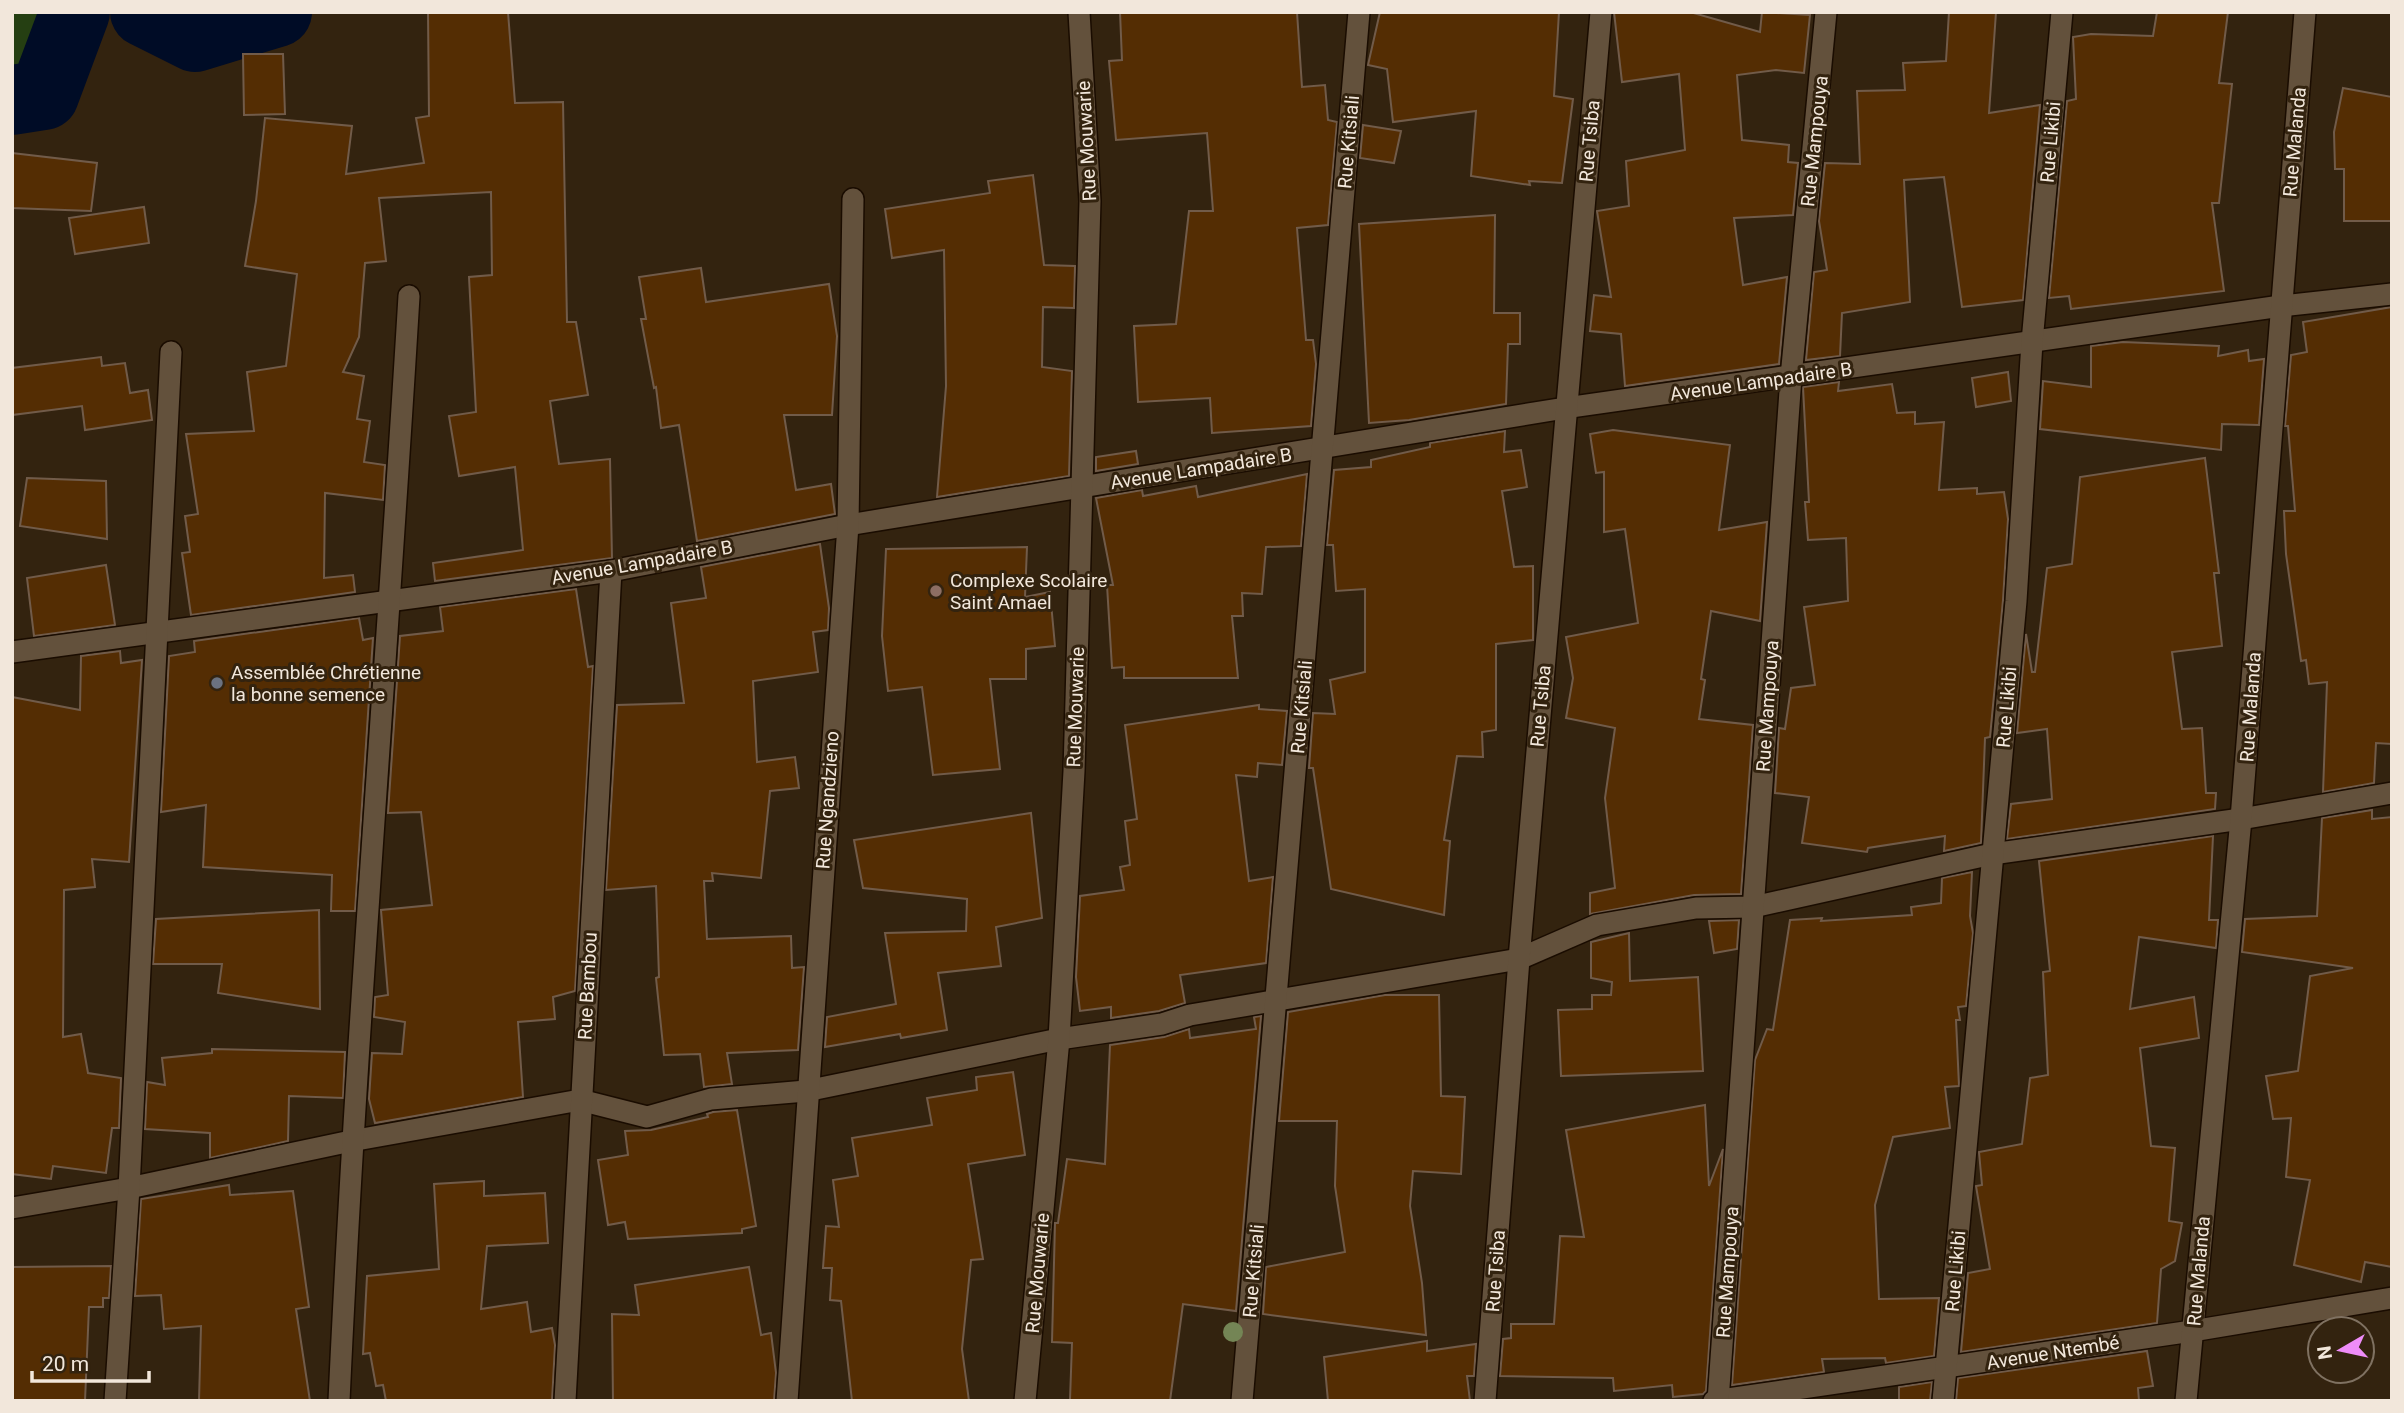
<svg xmlns="http://www.w3.org/2000/svg" width="2404" height="1413" viewBox="0 0 2404 1413" font-family="Roboto,sans-serif">
  <style>
    .green { fill: #253f12 }
    .lines { fill: none; stroke-linecap: round; stroke-linejoin: round }
    .river { stroke: #000c26; stroke-width: 70 }
    .building { fill: #542d03; stroke: #715b49; stroke-width: 2 }
    .minor-casing { stroke: #1a0c00; stroke-width: 24 }
    .minor { stroke: #63513c; stroke-width: 21 }
    .tree { fill: #748555 }
    .education-dot { fill: #8d6e63; stroke: #33230f; stroke-width: 2.5 }
    .worship-dot { fill: #6b7280; stroke: #33230f; stroke-width: 2.5 }
    .labels { text-anchor: middle; stroke-width: 6; stroke-linejoin: round; paint-order: stroke }
    .street-label { font-size: 19px; fill: #f2e7db; stroke: #33230f }
    .poi-label { font-size: 19px; fill: #f2e7db; stroke: #33230f; text-anchor: start }
  </style>
  <rect width="100%" height="100%" fill="#33230f"/>
  <!-- green -->
  <g class="green">
    <path d="M12 12H75L44 95 12 100Z"/>
    <path d="M145 12H277L195 37Z"/>
  </g>
  <g class="lines">
    <!-- river -->
    <g class="river">
      <path d="M145 12 195 37 277 12"/>
      <path d="M12 100 44 95 75 12"/>
    </g>
  </g>
  <!-- building -->
  <g class="building">
    <path d="M428 12H508L515 103 563 102 567 322H576L588 395 550 401 559 464 610 459 612 558 435 581 433 563 523 550 515 467 459 476 449 416 476 412 469 277 492 275 491 192 379 198 386 261 365 263 359 337 343 372 364 376 357 419 370 421 364 462 385 465 383 500 325 493 324 578 353 575 355 592 191 615 182 553 190 552 185 516 198 514 186 434 254 431 247 372 286 366 297 274 245 266 256 201 265 118 352 126 346 174 424 163 416 118 429 116Z"/>
    <path d="M1120 12H1297L1302 87 1325 85 1328 120 1337 122 1328 225 1297 228 1306 340H1313L1316 364 1311 426 1212 433 1210 398 1138 402 1134 326 1176 324 1189 211H1213L1207 133 1116 140 1109 61 1122 60Z"/>
    <path d="M1380 12H1559L1554 96 1573 99 1562 183 1529 181 1530 185 1471 176 1476 111 1393 122 1387 69 1368 65Z"/>
    <path d="M1614 12H1690L1760 32 1762 12 1810 15 1804 73 1776 70 1737 75 1742 140 1789 145 1788 162 1798 163 1793 215 1734 218 1743 285 1787 277 1779 364 1625 386 1621 334 1590 331 1594 295 1611 297 1597 211 1629 206 1626 161 1685 150 1679 74 1622 82Z"/>
    <path d="M1949 12H1996L1989 113 2040 105 2023 300 1962 307 1944 177 1904 180 1910 302 1842 313 1840 356 1806 360 1814 272 1827 270 1819 221 1825 163 1860 164 1857 91 1905 90 1903 63 1946 61Z"/>
    <path d="M2157 12H2228L2219 83 2232 84 2219 203H2212L2224 291 2071 309 2069 296 2049 298 2067 101 2076 99 2073 37 2091 34 2153 36Z"/>
    <path d="M243 54H283L285 114 244 115Z"/>
    <path d="M2343 88 2392 97V221H2344V169H2335L2334 132Z"/>
    <path d="M1363 125 1401 131 1394 163 1360 158Z"/>
    <path d="M12 153 97 163 91 211 12 208Z"/>
    <path d="M1033 175 1044 265 1075 266 1074 308 1043 307 1042 367 1072 371 1069 476 937 497 946 386 944 250 892 258 885 209 990 193 988 181Z"/>
    <path d="M144 207 149 243 75 254 69 218Z"/>
    <path d="M1495 215 1494 313H1520V344H1508L1506 404 1409 420 1369 423 1359 224Z"/>
    <path d="M701 268 706 302 829 284 837 336 832 415H784L796 490 831 484 835 514 697 541 679 425 661 428 656 387 654 388 641 319H646L639 277Z"/>
    <path d="M2392 307V744L2376 743 2374 783 2323 792 2327 682 2309 684 2306 660 2301 661 2286 554 2284 511H2295L2288 426H2285L2291 355 2307 352 2303 322Z"/>
    <path d="M2123 342 2219 346 2218 356 2248 350 2249 361 2264 359 2259 425 2222 424 2221 450 2040 429 2043 381 2091 387V346Z"/>
    <path d="M101 357 102 366 125 363 130 393 148 390 152 420 85 430 82 406 12 415V368Z"/>
    <path d="M2008 372 2011 401 1976 407 1972 378Z"/>
    <path d="M1839 382 1838 391 1892 384 1897 413 1915 412V424L1944 422 1939 490 1977 488V494L2004 492 2008 519 2003 600 1990 737 1985 738 1981 843 1944 851 1945 836 1868 848 1867 852 1802 843 1809 797 1775 793 1779 728 1785 729 1791 688 1815 685 1804 607 1848 601 1846 538 1808 540 1805 502H1809L1803 387Z"/>
    <path d="M1613 430 1730 445 1719 530 1767 522 1760 621 1711 611 1701 679 1705 680 1699 719 1753 725 1741 894 1694 895 1590 914V893L1615 888 1605 798 1615 728 1566 718 1573 678 1566 637 1638 623 1625 529 1604 532V472L1596 473 1590 434Z"/>
    <path d="M1505 431 1504 452 1521 450 1527 487 1502 491 1514 567 1533 566V640L1496 644V730L1482 732 1483 757 1457 756 1444 840 1450 841 1444 915 1331 889 1313 768H1309L1313 713 1335 714 1330 680 1365 672V589L1336 591 1333 545H1327L1334 470 1371 467V460L1430 447V443Z"/>
    <path d="M1136 451 1138 464 1096 471V457Z"/>
    <path d="M2205 458 2219 573H2214L2222 646 2172 652 2182 729 2202 728 2206 793H2216L2215 809 2007 839 2011 804 2052 799 2047 729 2017 733 2026 634 2032 672H2035L2047 568 2072 564 2080 477Z"/>
    <path d="M1307 474 1301 546 1266 547 1262 594 1242 593 1243 616H1232L1238 678H1124V667L1112 668 1107 585H1113L1096 498 1142 490 1143 496 1196 486 1198 497Z"/>
    <path d="M27 478 106 481 107 539 20 526Z"/>
    <path d="M820 544 829 608 828 630 813 632 818 672 753 681 757 762 795 757 799 788 770 791 761 878 712 873 713 881H704L707 939 791 936 792 968 804 967 798 1050 727 1053 732 1084 704 1087 700 1054 664 1055 656 978 659 977 656 886 606 890 617 705 684 703 671 603 706 598 701 567Z"/>
    <path d="M1027 547 1025 597 1050 592 1055 646 1026 649V679H990L1000 769 933 775 922 687 888 691 882 636 886 549Z"/>
    <path d="M106 565 115 625 34 636 27 578Z"/>
    <path d="M576 589 588 667 593 666 575 991 553 997 555 1019 518 1022 523 1097 375 1123 369 1099 372 1053 402 1054 405 1022 374 1017 375 997 388 995 381 910 432 905 421 812 388 813 400 636 443 631 440 607Z"/>
    <path d="M359 618 363 640 373 638 355 911H331L332 875 203 867 206 805 161 812 169 656 195 652 194 641Z"/>
    <path d="M120 651 121 663 142 660 129 862 92 859 95 887 64 890 63 1037 81 1034 88 1073 121 1078 119 1128H112L106 1173 53 1166 51 1179 12 1174V697L80 710 81 656Z"/>
    <path d="M1259 705V709L1287 711 1282 765 1258 763 1257 777 1236 775 1249 881 1273 877 1266 963 1180 975 1185 1003 1159 1011 1111 1018V1007L1080 1011 1076 977 1080 896 1124 890 1120 867 1130 865 1125 821 1137 819 1125 725Z"/>
    <path d="M2372 810V819L2392 817V1267L2365 1262 2361 1282 2294 1265 2310 1180 2286 1177 2291 1118 2273 1119 2266 1076 2298 1071 2310 976 2353 968 2242 952 2245 919 2317 916 2322 818Z"/>
    <path d="M1031 813 1042 918 996 927 1001 966 938 973 947 1030 901 1038 900 1034 825 1047 827 1017 896 1004 885 933 966 931 967 899 863 888 854 840Z"/>
    <path d="M2213 836 2209 920H2218L2216 948 2139 937 2130 1009 2194 997 2199 1038 2140 1048 2151 1146 2175 1148 2169 1221 2182 1223 2175 1261 2161 1269 2157 1323 1961 1352 1968 1273 1990 1269 1976 1186 1982 1185 1979 1152 2022 1144 2030 1078 2048 1075 2043 972 2050 971 2039 861Z"/>
    <path d="M1972 872 1970 916 1973 933 1966 1006 1958 1007 1960 1020H1956L1959 1086 1945 1087 1950 1128 1893 1137 1875 1205 1879 1299 1939 1298 1934 1356 1886 1363 1885 1358 1822 1359 1824 1372 1732 1385 1755 1060 1767 1029 1773 1030 1790 920 1822 918 1821 921 1912 915 1911 907 1941 903 1942 878Z"/>
    <path d="M319 910 320 1009 218 993 222 964H153L156 919Z"/>
    <path d="M1739 920 1737 949 1714 953 1709 921Z"/>
    <path d="M1629 933 1630 981 1698 977 1703 1071 1561 1076 1558 1010 1592 1009V995H1611L1612 982 1591 978V942Z"/>
    <path d="M1385 995H1439L1441 1096 1465 1097 1461 1174 1413 1171 1410 1206 1422 1283 1426 1335 1263 1314 1266 1267 1345 1252 1335 1186 1337 1121H1279L1288 1012Z"/>
    <path d="M1261 1016 1236 1311 1183 1304 1170 1401 1070 1400 1072 1343 1052 1342 1055 1223H1058L1067 1159 1105 1164 1110 1045 1164 1037 1189 1029 1190 1038 1256 1029 1254 1017Z"/>
    <path d="M212 1049 345 1052 343 1098 289 1096 288 1141 210 1158V1133L145 1129 147 1082 165 1085 162 1058 212 1053Z"/>
    <path d="M1013 1072 1025 1155 968 1164 983 1259 971 1260 962 1349 969 1401H852L841 1301 830 1300 832 1268H823L826 1226 839 1227 833 1180 858 1176 852 1138 932 1125 927 1098 977 1090 976 1077Z"/>
    <path d="M1705 1105 1709 1186 1723 1149 1706 1391 1703 1394 1673 1397 1672 1385 1614 1391 1613 1378 1500 1376 1503 1339 1511 1338V1324H1554L1560 1236 1584 1237 1566 1130Z"/>
    <path d="M737 1110 756 1226 742 1229V1233L628 1239 625 1222 608 1225 598 1160 628 1155 625 1131 651 1130 708 1117 707 1114 713 1112Z"/>
    <path d="M484 1181V1196L545 1193 548 1243 487 1246 481 1309 527 1302 531 1332 552 1328 555 1345 552 1401H386L383 1385 376 1386 370 1353 363 1354 367 1276 439 1269 434 1184Z"/>
    <path d="M229 1185 230 1195 293 1191 309 1307 296 1309 310 1401H199L201 1326 164 1329 161 1295 135 1296 141 1199Z"/>
    <path d="M111 1266 109 1298H103V1307H89L85 1401H12V1267Z"/>
    <path d="M749 1267 761 1335 771 1333 776 1373 774 1401H613L612 1314 639 1315 635 1285Z"/>
    <path d="M1427 1341V1351L1476 1344 1474 1376H1467L1470 1401H1328L1324 1357Z"/>
    <path d="M2147 1351 2153 1386 2138 1388 2139 1401H1956L1958 1378Z"/>
    <path d="M1932 1382 1930 1401H1899V1387Z"/>
  </g>
  <g class="lines">
    <defs>
      <g id="minor">
        <path d="M12 652 611 571 848 525 1565 408 2281 306 2392 294"/>
        <path d="M12 1208 129 1188 351 1141 580 1100 647 1117 711 1099 806 1091 1059 1039 1162 1024 1190 1015 1519 959 1597 925 1696 908 1753 907 1992 854 2241 819 2392 793"/>
        <path d="M115 1401 129 1188 171 352"/>
        <path d="M339 1401C356 1032 387 664 409 296"/>
        <path d="M565 1401 611 571"/>
        <path d="M787 1401 848 525 853 199"/>
        <path d="M1025 1401 1059 1039 1074 771 1090 201 1079 12"/>
        <path d="M1242 1401 1359 12"/>
        <path d="M1485 1401 1519 959 1601 12"/>
        <path d="M1714 1401 2192 1331 2392 1298"/>
        <path d="M1718 1401 1791 377 1826 12"/>
        <path d="M1943 1401 2016 601 2032 342 2062 12"/>
        <path d="M2186 1401 2241 819 2305 12"/>
      </g>
    </defs>
    <!-- minor casing -->
    <use href="#minor" class="minor-casing"/>
    <!-- minor -->
    <use href="#minor" class="minor"/>
  </g>
  <!-- trees -->
  <circle class="tree" cx="1233" cy="1332" r="10"/>
  <!-- markers -->
  <circle class="education-dot" cx="936" cy="591" r="7"/>
  <circle class="worship-dot" cx="217" cy="683" r="7"/>
  <g class="labels">
    <!-- street labels -->
    <g class="street-label">
      <text transform="translate(1086 141) rotate(-93)" y="7">Rue Mouwarie</text>
      <text transform="translate(1589 141) rotate(-85)" y="7">Rue Tsiba</text>
      <text transform="translate(1814 141) rotate(-84)" y="7">Rue Mampouya</text>
      <text transform="translate(1348 142) rotate(-85)" y="7">Rue Kitsiali</text>
      <text transform="translate(2050 142) rotate(-85)" y="7">Rue Likibi</text>
      <text transform="translate(2294 142) rotate(-85)" y="7">Rue Malanda</text>
      <text transform="translate(1761 381) rotate(-8)" y="7">Avenue Lampadaire B</text>
      <text transform="translate(1201 468) rotate(-9)" y="7">Avenue Lampadaire B</text>
      <text transform="translate(642 562) rotate(-10)" y="7">Avenue Lampadaire B</text>
      <text transform="translate(1540 706) rotate(-85)" y="7">Rue Tsiba</text>
      <text transform="translate(1767 706) rotate(-86)" y="7">Rue Mampouya</text>
      <text transform="translate(1075 707) rotate(-88)" y="7">Rue Mouwarie</text>
      <text transform="translate(1301 707) rotate(-85)" y="7">Rue Kitsiali</text>
      <text transform="translate(2006 707) rotate(-85)" y="7">Rue Likibi</text>
      <text transform="translate(2250 707) rotate(-86)" y="7">Rue Malanda</text>
      <text transform="translate(827 800) rotate(-86)" y="7">Rue Ngandzieno</text>
      <text transform="translate(587 986) rotate(-87)" y="7">Rue Bambou</text>
      <text transform="translate(1253 1271) rotate(-85)" y="7">Rue Kitsiali</text>
      <text transform="translate(1495 1271) rotate(-86)" y="7">Rue Tsiba</text>
      <text transform="translate(1955 1271) rotate(-85)" y="7">Rue Likibi</text>
      <text transform="translate(2198 1271) rotate(-85)" y="7">Rue Malanda</text>
      <text transform="translate(1727 1272) rotate(-86)" y="7">Rue Mampouya</text>
      <text transform="translate(1037 1273) rotate(-85)" y="7">Rue Mouwarie</text>
      <text transform="translate(2053 1352) rotate(-9)" y="7">Avenue Ntembé</text>
    </g>
    <!-- poi labels -->
    <g class="poi-label">
      <text x="950" y="587">Complexe Scolaire<tspan x="950" dy="22">Saint Amael</tspan></text>
      <text x="231" y="679">Assemblée Chrétienne<tspan x="231" dy="22">la bonne semence</tspan></text>
    </g>
  </g>
  <!-- border -->
  <rect width="2404" height="1413" fill="none" stroke="#f2e7db" stroke-width="28"/>
  <!-- north arrow -->
  <g transform="translate(2341 1350) rotate(261)"><circle r="33" fill="#33230f" stroke="#7f7161" stroke-width="2"/>
  <path d="M0-5L12 26L0 18L-12 26Z" fill="#ee8cf8"/>
  <text y="-10" font-size="19" font-weight="bold" text-anchor="middle" fill="#f2e7db">N</text>
  </g>
  <!-- scale -->
  <path d="M32 1371v10h117v-10" fill="none" stroke="#f2e7db" stroke-width="3.5"/>
  <text x="42" y="1371" font-size="21" fill="#f2e7db" stroke="#33230f" stroke-width="5" paint-order="stroke">20 m</text>
</svg>
